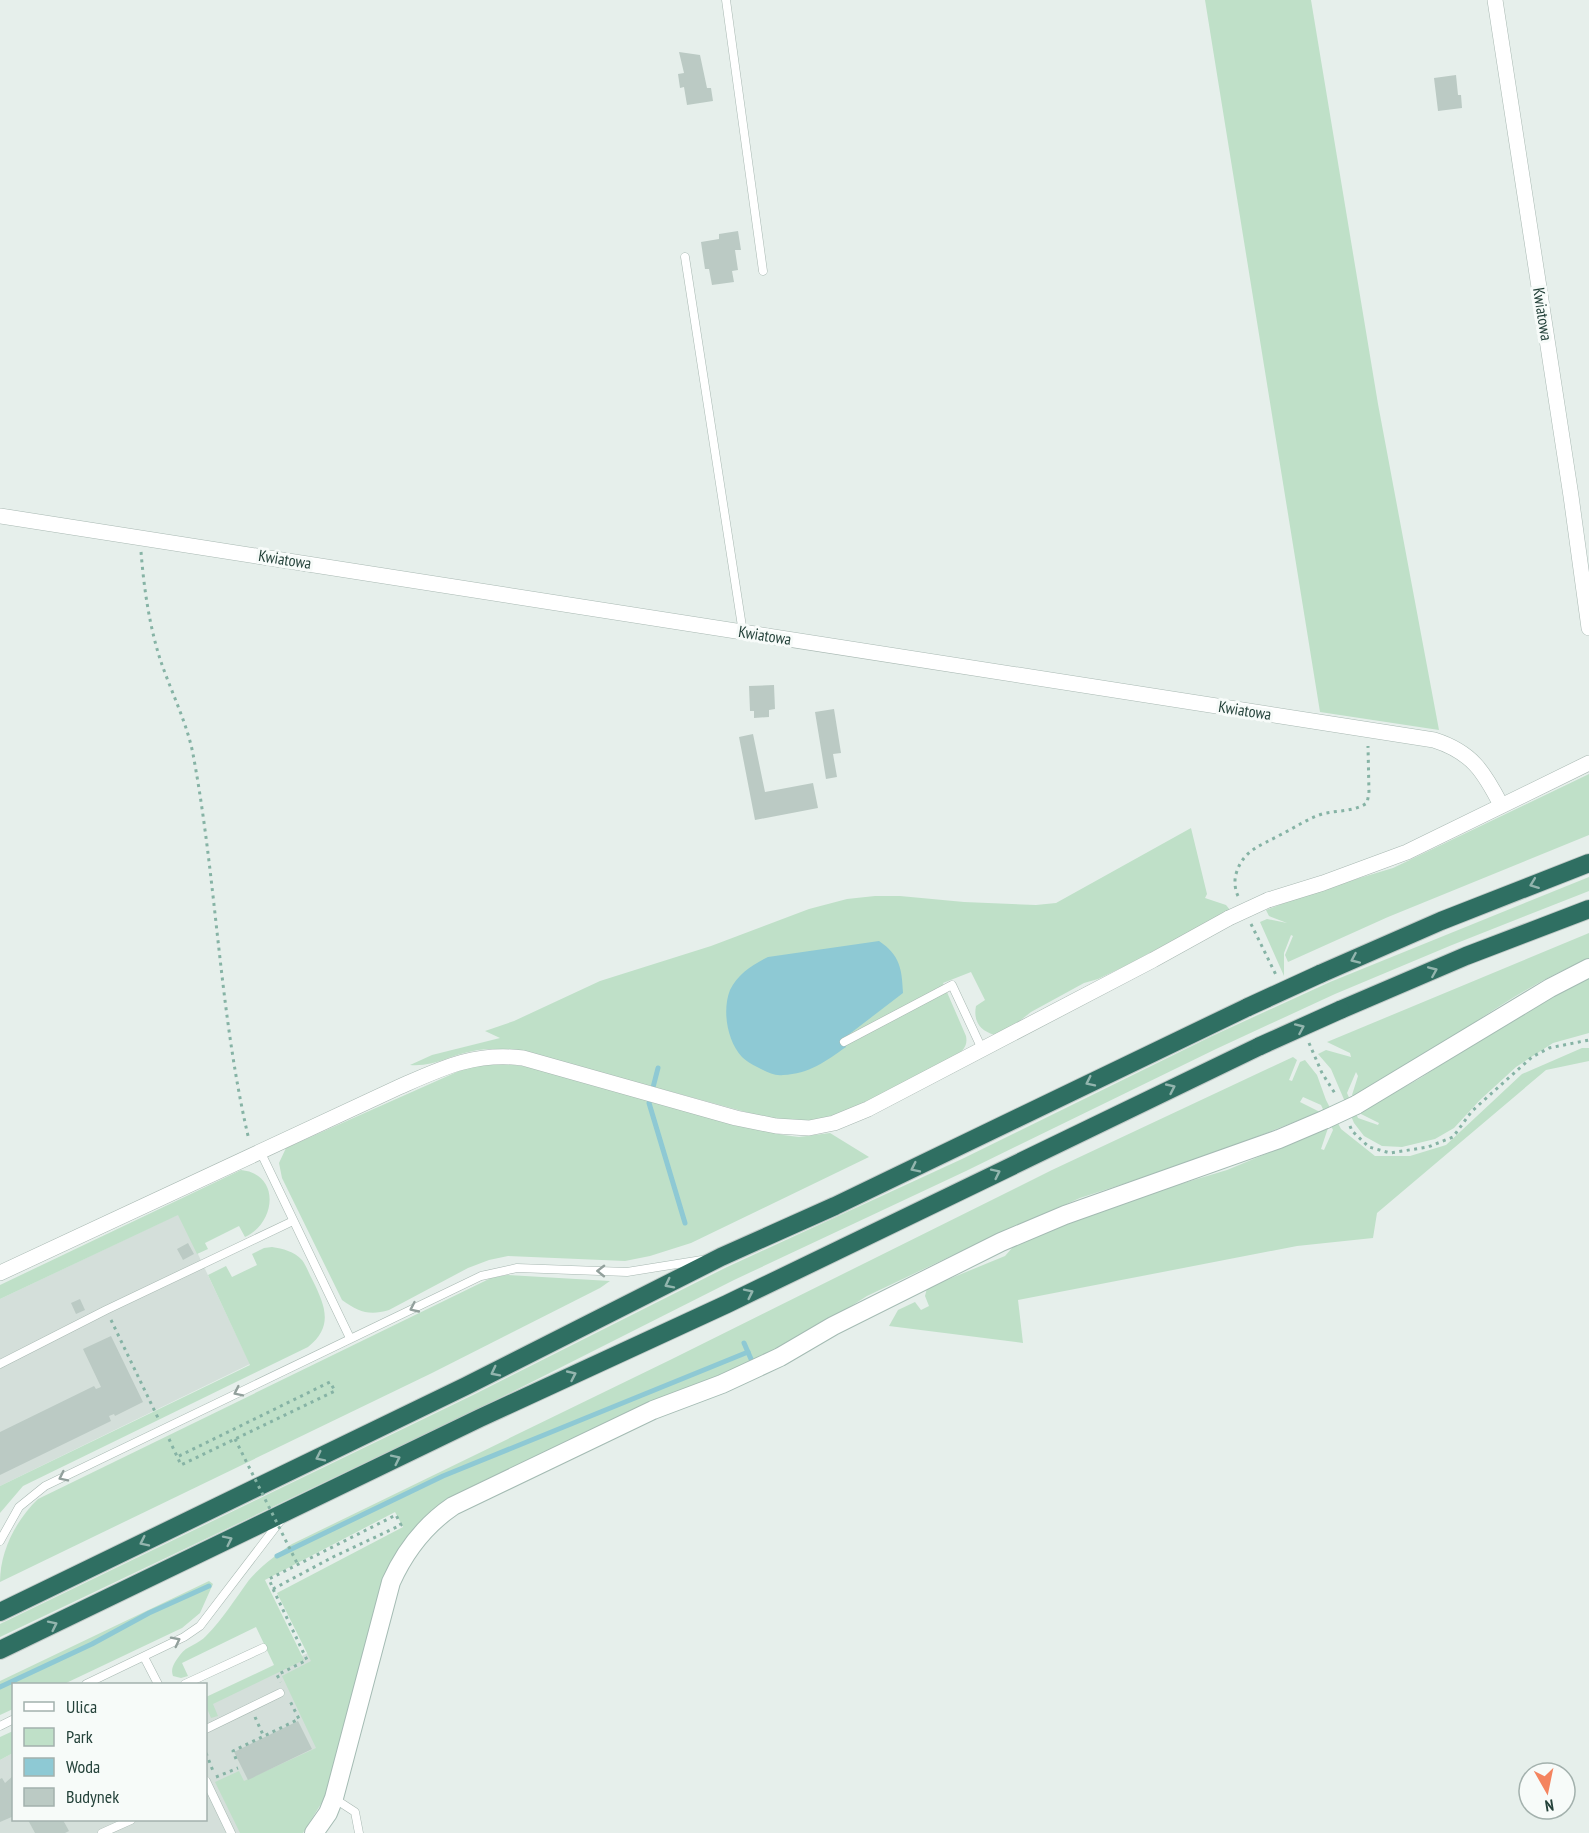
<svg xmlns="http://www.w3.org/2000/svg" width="1589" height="1833" viewBox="0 0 1589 1833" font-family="'PT Sans Narrow',sans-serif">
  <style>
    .built { fill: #d4dfda }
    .green { fill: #bfe0c8 }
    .water { fill: #8ec9d4 }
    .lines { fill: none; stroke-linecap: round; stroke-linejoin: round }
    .stream { stroke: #8ec9d4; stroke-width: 5 }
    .building { fill: #bbcac4 }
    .lane-casing { stroke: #a8b8b2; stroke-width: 9 }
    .street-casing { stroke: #a8b8b2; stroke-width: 16 }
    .secondary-casing { stroke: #a4bbb3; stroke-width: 20 }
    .highway-casing { stroke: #c2cac8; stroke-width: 20 }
    .path { stroke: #86b3a5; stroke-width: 3; stroke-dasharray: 3 4.5; stroke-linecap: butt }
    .lane { stroke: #fff; stroke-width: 8 }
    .street { stroke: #fff; stroke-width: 15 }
    .secondary { stroke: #fff; stroke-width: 18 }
    .highway { stroke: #2f6f62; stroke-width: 18 }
    .street-bridge-casing { stroke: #a8b8b2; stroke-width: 16; stroke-linecap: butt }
    .secondary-bridge-casing { stroke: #a4bbb3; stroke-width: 20; stroke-linecap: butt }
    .highway-bridge-casing { stroke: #c2cac8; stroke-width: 20; stroke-linecap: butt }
    .path-bridge { stroke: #86b3a5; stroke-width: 3; stroke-dasharray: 3 4.5; stroke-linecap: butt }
    .street-bridge { stroke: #fff; stroke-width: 15 }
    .secondary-bridge { stroke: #fff; stroke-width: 18 }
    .highway-bridge { stroke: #2f6f62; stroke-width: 18 }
    .oneway { stroke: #93b5ae }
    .oneway2 { stroke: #92a09c }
    .labels { text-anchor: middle; stroke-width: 6; stroke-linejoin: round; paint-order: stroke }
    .street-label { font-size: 16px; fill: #24423a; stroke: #f7fbf9 }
  </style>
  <rect width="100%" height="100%" fill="#e6efeb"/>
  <!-- built -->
  <g class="built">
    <path d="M179 1214 250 1364 0 1486V1299Z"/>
    <path d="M316 1649 342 1703 293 1833H0V1760L13 1753 14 1820H206V1703Z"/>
  </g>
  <!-- green -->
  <g class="green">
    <path d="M1205 0H1311L1378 404 1439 730 1320 712Z"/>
    <path d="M1589 774V835L1388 917 1288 962 1285 955 1293 936 1291 935 1284 953V976L1260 922 1267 919 1287 923 1269 916 1266 910 1313 892 1393 868Z"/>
    <path d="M1191 828 1207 894 1205 898 1226 905 1230 910 1127 965 1098 979 1084 983 1031 1012 1012 1027 995 1035C980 1031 973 1021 976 1006L985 1000 971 972 943 983 966 1036C968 1046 963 1050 956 1056L852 1111 817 1121H779L529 1053C510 1050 492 1047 473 1051 450 1055 435 1067 410 1065L432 1055 500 1038 485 1031 514 1021 600 981 711 946 809 909 847 899 875 896H900L964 902 1036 905 1056 903Z"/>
    <path d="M1589 877V891L1452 945 1335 994 1216 1049 966 1171 734 1280 478 1409 0 1637V1624L475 1394 725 1268 962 1159 1212 1036 1330 982Z"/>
    <path d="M1589 933V959C1528 983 1476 1022 1422 1058 1400 1073 1376 1085 1353 1098L1352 1095 1358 1076 1356 1072 1347 1093 1358 1118 1378 1125 1379 1123 1361 1114 1360 1111 1419 1079 1495 1029 1503 1027C1532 1010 1559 991 1589 978V1033L1553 1043 1516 1067 1480 1100 1454 1128 1435 1139 1402 1147 1382 1146 1364 1136 1354 1123 1331 1069 1318 1054 1326 1050 1351 1057 1350 1053 1327 1042Z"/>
    <path d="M1582 1048H1589V1061L1546 1070 1377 1213 1373 1238 1297 1246 1018 1300 1023 1343 889 1326 898 1310 915 1302 921 1310 929 1306 925 1296 927 1288 1005 1256 1019 1240 1104 1207 1227 1170 1328 1128 1321 1149 1324 1150 1333 1130 1321 1105 1303 1097 1300 1102 1320 1112 1194 1161 1080 1198 970 1247 867 1296 787 1347 455 1499 384 1584 365 1645 366 1654 355 1698 324 1799 303 1833H240L215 1782 239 1771 244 1781 316 1748 282 1676 311 1661 277 1593 403 1527 395 1512 265 1580 304 1660 213 1704 218 1716 211 1718 206 1706V1697L274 1665 256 1627 182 1663 188 1676 181 1678 173 1676C170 1668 175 1662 180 1655 186 1646 199 1644 206 1636 223 1619 235 1599 249 1580 261 1566 277 1554 292 1544L670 1360 1052 1170 1293 1057 1297 1060 1289 1080 1292 1081 1300 1062 1305 1060 1317 1075 1326 1100 1341 1129 1375 1156H1410L1446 1145 1522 1074Z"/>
    <path d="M498 1063 529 1067 783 1135 799 1137 830 1133 869 1157 691 1243 650 1256 625 1261 508 1256 489 1260 468 1268 389 1310C369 1316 359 1312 342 1300L282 1178 279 1163 286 1148 468 1067Z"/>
    <path d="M241 1170C281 1174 276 1223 245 1237L239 1226 205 1243 208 1249 197 1254 178 1215 0 1299V1285Z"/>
    <path d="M272 1247C283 1249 294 1251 302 1260 306 1265 309 1274 313 1281 325 1306 334 1326 308 1347L23 1486 0 1513V1486L250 1365 208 1275 226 1266 232 1277 257 1265 252 1254 264 1248Z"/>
    <path d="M507 1275 610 1281 600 1288 432 1373 0 1582C0 1551 16 1520 38 1499L491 1278Z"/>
    <path d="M209 1581 213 1584 200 1613 182 1628 64 1684H14L13 1709 0 1715V1681Z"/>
    <path d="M13 1731V1753L0 1760V1737Z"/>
  </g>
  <!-- water -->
  <path class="water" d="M879 941C900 955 902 969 903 993L843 1039 846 1047C826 1061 809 1074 783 1075 775 1076 769 1073 761 1069 755 1066 747 1062 742 1057 727 1041 722 1010 730 990 738 974 752 965 768 957Z"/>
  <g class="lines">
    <!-- stream -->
    <g class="stream">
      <path d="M658 1068 649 1103 685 1223"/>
      <path d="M744 1343 751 1359"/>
      <path d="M277 1556 443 1476 748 1352"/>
      <path d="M0 1687 92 1644 149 1613 209 1586"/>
    </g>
  </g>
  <!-- building -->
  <g class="building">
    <path d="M679 52 700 55 707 88H711L713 101 687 105 684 87 680 88 678 74 684 73Z"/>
    <path d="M1456 75 1458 95H1461L1462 108 1438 111 1434 78Z"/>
    <path d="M738 231 741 250H735L738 270 732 271 734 282 712 285 709 269H705L701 242 719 239V234Z"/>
    <path d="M774 685 775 709 769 710V717L754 718V711H750L749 686Z"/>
    <path d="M834 709 841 753 833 754 837 777 826 779 815 712Z"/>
    <path d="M753 734 765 792 813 783 818 808 755 820 739 737Z"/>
    <path d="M188 1243 194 1254 183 1260 177 1249Z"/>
    <path d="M80 1299 85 1310 76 1314 71 1303Z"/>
    <path d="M111 1336 143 1402 115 1416 114 1414 109 1416 111 1421 0 1475V1432L94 1386 96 1389 101 1387 83 1349Z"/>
    <path d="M298 1721 312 1749 248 1780 234 1752Z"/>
    <path d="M14 1775V1816L0 1822V1779L2 1778 5 1783Z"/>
    <path d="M28 1820H63L69 1831 65 1833H35Z"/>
  </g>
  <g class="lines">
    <defs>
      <g id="lane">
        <path d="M726 0 763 271"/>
        <path d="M685 257 743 633"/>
        <path d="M844 1042 952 985 982 1049"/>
        <path d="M261 1153 350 1338"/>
        <path d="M0 1364 106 1310 293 1221"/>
        <path d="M0 1541 19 1507 45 1486 481 1276 517 1268 627 1272 702 1260"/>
        <path d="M144 1657 158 1684"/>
        <path d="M86 1684 184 1637 200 1626 281 1520"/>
        <path d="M185 1684 263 1648"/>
        <path d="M0 1726 14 1719"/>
        <path d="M206 1729 280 1693"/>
        <path d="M206 1781 231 1833"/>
        <path d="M335 1799 355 1812 359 1833"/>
        <path d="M102 1833 131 1820"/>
      </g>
      <g id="street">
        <path d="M1495 0 1571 496 1589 628"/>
        <path d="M0 516 1434 740C1472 752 1484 772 1501 805"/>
        <path d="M1268 900 1323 883 1407 852 1589 763"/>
        <path d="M0 1273 399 1087C442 1068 474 1052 523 1058L736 1118 776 1126 809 1128 834 1123 868 1109 1153 960 1229 918"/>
      </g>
      <g id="secondary">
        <path d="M1356 1105 1550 988 1589 968"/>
        <path d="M314 1833 328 1813 334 1798 391 1582C405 1551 425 1525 453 1506L653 1410 722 1384 780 1357 833 1326 1001 1242 1065 1215 1279 1139 1326 1119"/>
      </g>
      <g id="highway">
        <path d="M1320 974 1441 921 1589 863"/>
        <path d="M1340 1010 1466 956 1589 909"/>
        <path d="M0 1612 466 1386 721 1257 835 1206 1248 1007"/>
        <path d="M0 1650 480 1418 727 1304 1260 1046"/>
      </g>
    </defs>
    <!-- lane casing -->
    <use href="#lane" class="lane-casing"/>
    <!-- street casing -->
    <use href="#street" class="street-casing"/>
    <!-- secondary casing -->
    <use href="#secondary" class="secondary-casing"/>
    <!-- highway casing -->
    <use href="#highway" class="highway-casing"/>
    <!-- path -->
    <g class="path">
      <path d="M141 552C144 588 149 624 160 659 170 689 187 723 193 754 217 882 219 1013 249 1140"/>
      <path d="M1238 896C1235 890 1234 881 1236 874 1243 850 1260 846 1280 835 1294 828 1307 819 1322 814 1338 810 1353 812 1367 803L1369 793 1368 746"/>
      <path d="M1251 924 1277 977"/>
      <path d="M1309 1043 1322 1073 1336 1095"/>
      <path d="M1350 1126 1352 1131 1369 1147 1390 1153 1428 1147 1453 1137 1472 1111 1532 1057 1549 1048 1589 1040"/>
      <path d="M111 1320 159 1420"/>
      <path d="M169 1439 181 1465 335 1391 330 1382 177 1457"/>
      <path d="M273 1589 333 1557 401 1525 396 1515 269 1579 273 1589 307 1660 277 1675 281 1682"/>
      <path d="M255 1717 264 1737"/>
      <path d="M206 1753 213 1771"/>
      <path d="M236 1759 233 1751 299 1719 289 1699"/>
      <path d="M216 1777 238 1768"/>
    </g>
    <!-- lane -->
    <use href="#lane" class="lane"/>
    <!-- street -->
    <use href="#street" class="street"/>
    <!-- secondary -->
    <use href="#secondary" class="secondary"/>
    <!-- highway -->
    <use href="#highway" class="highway"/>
    <defs>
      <path id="street-bridge" d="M1229 918 1268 900"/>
      <path id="secondary-bridge" d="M1326 1119 1356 1105"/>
      <g id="highway-bridge">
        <path d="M1248 1007 1320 974"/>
        <path d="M1260 1046 1340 1010"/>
      </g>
    </defs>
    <!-- street-bridge casing -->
    <use href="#street-bridge" class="street-bridge-casing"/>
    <!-- secondary-bridge casing -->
    <use href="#secondary-bridge" class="secondary-bridge-casing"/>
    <!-- highway-bridge casing -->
    <use href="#highway-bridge" class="highway-bridge-casing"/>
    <!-- path-bridge -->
    <path class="path-bridge" d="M235 1439 297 1563"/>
    <!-- street-bridge -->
    <use href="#street-bridge" class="street-bridge"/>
    <!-- secondary-bridge -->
    <use href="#secondary-bridge" class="secondary-bridge"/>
    <!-- highway-bridge -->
    <use href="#highway-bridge" class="highway-bridge"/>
  </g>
  <!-- one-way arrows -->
  <defs><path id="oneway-chevron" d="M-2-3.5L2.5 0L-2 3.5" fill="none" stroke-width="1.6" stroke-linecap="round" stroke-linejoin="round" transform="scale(1.5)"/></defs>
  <g class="oneway">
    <use href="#oneway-chevron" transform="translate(1534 884) rotate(159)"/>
    <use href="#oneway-chevron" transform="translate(1355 959) rotate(156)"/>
    <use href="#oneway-chevron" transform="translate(1433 971) rotate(-23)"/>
    <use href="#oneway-chevron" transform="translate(1300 1028) rotate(-24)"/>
    <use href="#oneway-chevron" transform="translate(1090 1082) rotate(154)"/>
    <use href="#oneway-chevron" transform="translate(1171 1088) rotate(-25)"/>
    <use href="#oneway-chevron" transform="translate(915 1168) rotate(154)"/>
    <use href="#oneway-chevron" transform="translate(996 1173) rotate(-26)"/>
    <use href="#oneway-chevron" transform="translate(669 1284) rotate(153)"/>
    <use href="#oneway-chevron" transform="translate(749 1293) rotate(-26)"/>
    <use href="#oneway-chevron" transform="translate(495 1372) rotate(153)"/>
    <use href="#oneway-chevron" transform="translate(572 1375) rotate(-25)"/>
    <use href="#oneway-chevron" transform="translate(320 1457) rotate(154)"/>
    <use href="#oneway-chevron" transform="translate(396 1459) rotate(-26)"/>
    <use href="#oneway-chevron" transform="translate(228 1540) rotate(-26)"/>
    <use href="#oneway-chevron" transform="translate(144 1542) rotate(154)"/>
    <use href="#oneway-chevron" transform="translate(53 1625) rotate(-26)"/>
  </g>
  <g class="oneway2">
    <use href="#oneway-chevron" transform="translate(601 1271) rotate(-179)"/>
    <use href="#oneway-chevron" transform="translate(414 1308) rotate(155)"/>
    <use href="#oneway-chevron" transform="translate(238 1392) rotate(154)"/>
    <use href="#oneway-chevron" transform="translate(63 1477) rotate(154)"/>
    <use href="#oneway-chevron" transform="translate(176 1641) rotate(-27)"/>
  </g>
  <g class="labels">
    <!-- street labels -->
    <g class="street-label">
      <text transform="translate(1543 314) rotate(81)" y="6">Kwiatowa</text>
      <text transform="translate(285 559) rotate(9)" y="6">Kwiatowa</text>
      <text transform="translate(765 635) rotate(9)" y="6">Kwiatowa</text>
      <text transform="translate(1245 710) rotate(9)" y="6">Kwiatowa</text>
    </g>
  </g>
  <!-- legend -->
  <rect x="12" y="1683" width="195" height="138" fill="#f7fbf9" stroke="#a3b1ad" stroke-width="1.5"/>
  <rect x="24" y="1702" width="30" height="9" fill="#ffffff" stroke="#a3b1ad" stroke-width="1.5"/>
  <text x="66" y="1713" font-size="18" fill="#24423a">Ulica</text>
  <rect x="24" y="1728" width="30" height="18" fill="#bfe0c8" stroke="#a3b1ad" stroke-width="1.5"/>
  <text x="66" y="1743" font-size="18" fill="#24423a">Park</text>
  <rect x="24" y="1758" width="30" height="18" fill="#8ec9d4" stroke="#a3b1ad" stroke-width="1.5"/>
  <text x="66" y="1773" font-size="18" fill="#24423a">Woda</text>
  <rect x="24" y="1788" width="30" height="18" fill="#bbcac4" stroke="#a3b1ad" stroke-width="1.5"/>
  <text x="66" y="1803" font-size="18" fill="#24423a">Budynek</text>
  <!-- north arrow -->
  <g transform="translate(1547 1791) rotate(171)"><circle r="28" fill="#f7fbf9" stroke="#a3b1ad" stroke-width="1.5"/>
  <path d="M0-4.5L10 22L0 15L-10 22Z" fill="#f4845f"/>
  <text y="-9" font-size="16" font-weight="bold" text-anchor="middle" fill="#24423a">N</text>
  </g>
</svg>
